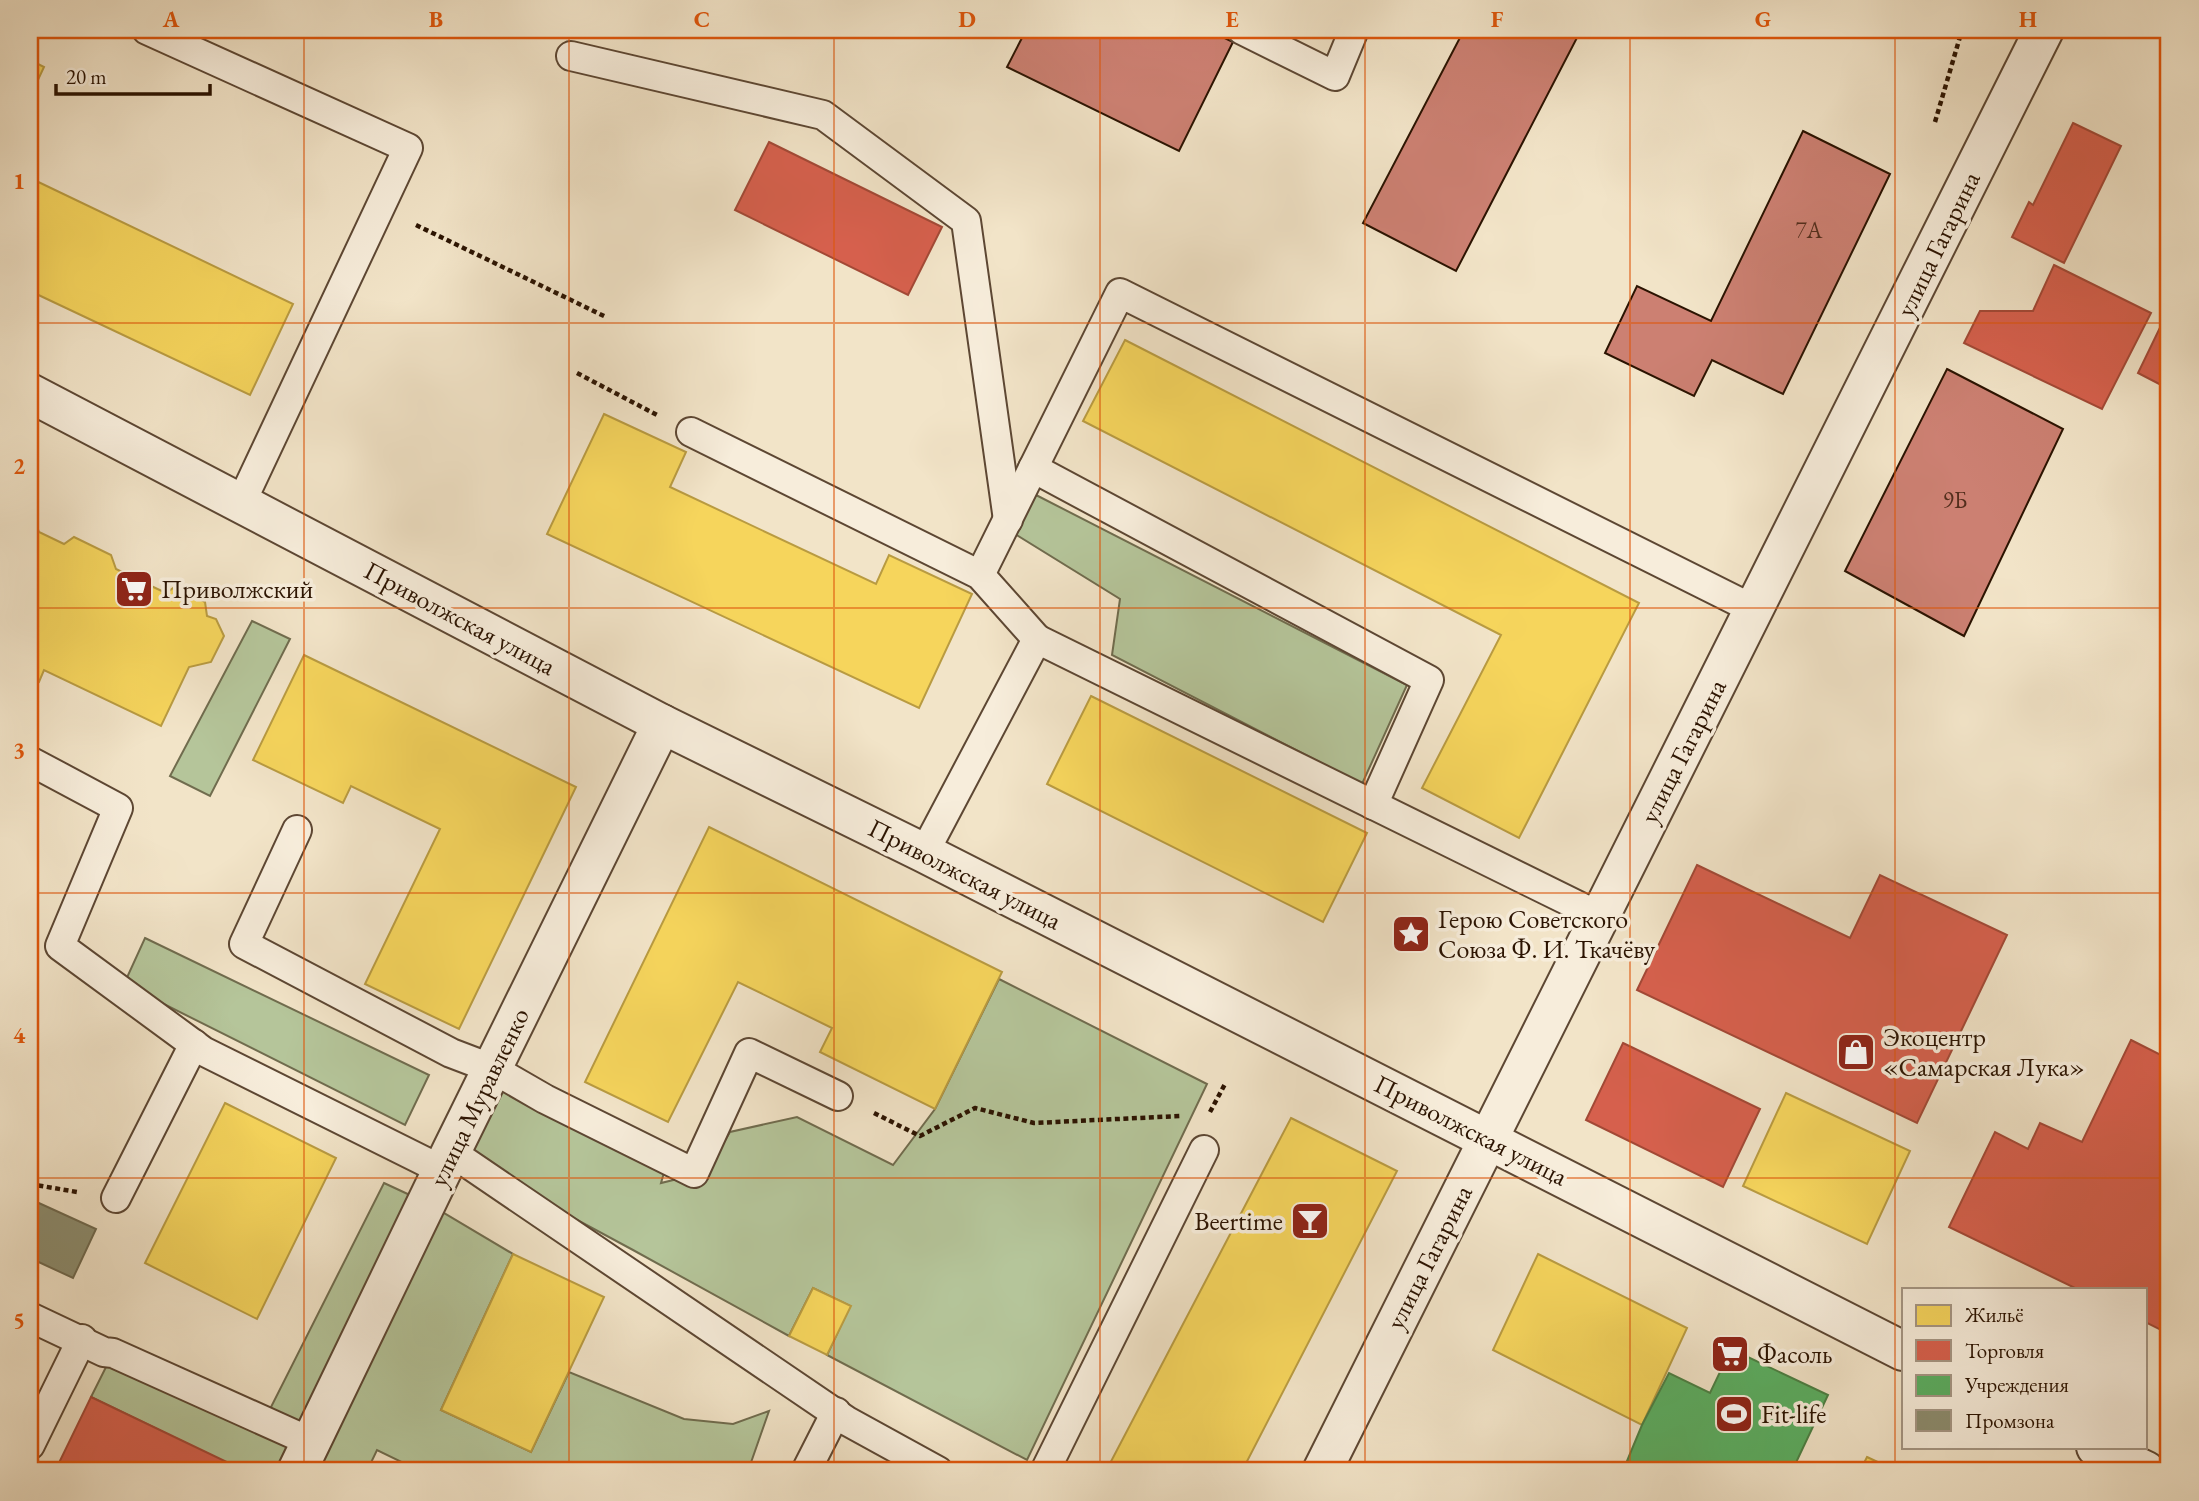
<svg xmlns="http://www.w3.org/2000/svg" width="2199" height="1501" viewBox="0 0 2199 1501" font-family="'EB Garamond',serif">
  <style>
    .green { fill: #b5c59a; stroke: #706c4e; stroke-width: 2 }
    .homes { fill: #f6d55c; stroke: #b99b41; stroke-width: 2 }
    .shops { fill: #d6604d; stroke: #a34936; stroke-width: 2 }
    .public { fill: #5aae61; stroke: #4c8044; stroke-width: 2 }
    .industry { fill: #8c8c6e; stroke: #6f684d; stroke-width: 2 }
    .building { fill: #cc8072; stroke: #2b1301; stroke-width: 2 }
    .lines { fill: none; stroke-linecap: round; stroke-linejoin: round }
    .lane-casing { stroke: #5d4733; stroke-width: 32 }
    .street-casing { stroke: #5d4733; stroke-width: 42 }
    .path { stroke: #2b1301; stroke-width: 4.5; stroke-dasharray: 5 3.5; stroke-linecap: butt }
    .lane { stroke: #f7eddb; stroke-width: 28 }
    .street { stroke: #f7eddb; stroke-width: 38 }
    .grid { fill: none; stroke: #df560b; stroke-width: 2; stroke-opacity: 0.55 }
    .labels { text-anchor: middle; stroke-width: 7; stroke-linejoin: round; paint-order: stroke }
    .number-label { font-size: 23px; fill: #532e1d }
    .street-label { font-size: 26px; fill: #2b1301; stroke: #f7eddb }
    .poi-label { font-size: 26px; fill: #2b1301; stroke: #f7eddb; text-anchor: start }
    .neatline { fill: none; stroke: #df560b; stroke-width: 2.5 }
    .grid-label { font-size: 23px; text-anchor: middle; font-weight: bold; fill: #df560b }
  </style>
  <rect width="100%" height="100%" fill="#f2e4c8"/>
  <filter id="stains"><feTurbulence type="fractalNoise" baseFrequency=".00286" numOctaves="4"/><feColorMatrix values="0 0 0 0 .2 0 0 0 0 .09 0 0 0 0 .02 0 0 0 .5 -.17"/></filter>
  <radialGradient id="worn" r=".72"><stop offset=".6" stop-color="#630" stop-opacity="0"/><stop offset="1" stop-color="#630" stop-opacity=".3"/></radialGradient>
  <!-- green -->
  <g class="green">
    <path d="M1036 495 1407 685 1362 784 1112 655 1120 599 1015 534Z"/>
    <path d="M252 621 290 639 210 796 170 776Z"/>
    <path d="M145 938 429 1075 405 1125 124 984Z"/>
    <path d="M999 979 1207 1084 1027 1460 827 1355 850 1306 813 1288 789 1336 633 1250 451 1152 488 1080 665 1169 661 1183 706 1172 730 1132 797 1117 893 1165 935 1109Z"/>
    <path d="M384 1183 427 1203 513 1254 441 1410 531 1452 569 1372 684 1419 733 1424 769 1411 748 1471H420L377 1450 367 1471H228L231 1465 91 1397 113 1353 264 1421Z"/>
  </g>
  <!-- homes -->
  <g class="homes">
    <path d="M30 60 44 67 30 97Z"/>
    <path d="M30 178 293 304 250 395 30 291Z"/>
    <path d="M1125 340 1639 603 1519 838 1422 788 1501 635 1083 421Z"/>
    <path d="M604 414 686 452 670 487 876 584 889 555 972 594 919 708 547 534Z"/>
    <path d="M30 516 34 518 39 532 64 544 74 537 111 555 116 569 130 576 166 593 176 586 205 602 207 616 216 619 224 636 211 662 189 667 161 726 44 670 39 682 30 678Z"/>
    <path d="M304 655 576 787 459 1029 365 984 440 829 351 786 343 803 253 760Z"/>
    <path d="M1091 696 1367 833 1323 922 1047 784Z"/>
    <path d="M709 827 1002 972 935 1109 820 1052 832 1028 738 982 668 1122 585 1082Z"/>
    <path d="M1786 1093 1910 1151 1867 1244 1743 1186Z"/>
    <path d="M225 1103 336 1158 257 1319 145 1263Z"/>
    <path d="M1291 1118 1397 1171 1242 1471H1106Z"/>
    <path d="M513 1254 604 1297 531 1452 441 1410Z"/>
    <path d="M1538 1254 1687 1328 1642 1425 1493 1350Z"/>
    <path d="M813 1288 851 1306 827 1355 789 1336Z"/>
    <path d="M1867 1457 1897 1471H1860Z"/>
  </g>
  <!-- shops -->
  <g class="shops">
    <path d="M2073 123 2121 146 2064 263 2012 237 2029 202 2033 205Z"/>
    <path d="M769 142 942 227 908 295 735 210Z"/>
    <path d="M2054 265 2151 313 2102 409 1964 343 1980 311H2033Z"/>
    <path d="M2169 309V389L2138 373Z"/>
    <path d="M1697 865 1850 938 1880 875 2007 935 1917 1123 1637 990Z"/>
    <path d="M2131 1040 2169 1059V1334L2145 1322V1289H2077L1949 1227 1995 1132 2028 1149 2040 1123 2082 1142Z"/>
    <path d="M1623 1043 1760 1109 1723 1187 1586 1120Z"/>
    <path d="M91 1397 231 1464 228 1471H55Z"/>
  </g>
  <!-- public -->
  <path class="public" d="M1731 1349 1828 1395 1792 1471H1649L1627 1461 1642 1425 1669 1373 1710 1393Z"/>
  <!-- industry -->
  <path class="industry" d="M30 1199 96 1229 73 1278 30 1258Z"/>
  <!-- building -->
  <g class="building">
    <path d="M1026 30H1208L1233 42 1179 151 1007 67Z"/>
    <path d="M1464 30H1581L1456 271 1363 223Z"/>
    <path d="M1803 131 1890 174 1783 394 1712 360 1694 396 1605 353 1637 286 1711 321Z"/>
    <path d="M1947 369 2063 429 1964 636 1845 571Z"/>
  </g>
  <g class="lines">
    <defs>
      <g id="lane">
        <path d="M147 30 408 148 241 503"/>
        <path d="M1242 30 1335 76 1354 30"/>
        <path d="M571 56 823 115 966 221 1008 520"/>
        <path d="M691 432 980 575 1037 639"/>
        <path d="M1033 468 1429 680 1373 805"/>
        <path d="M980 575 1120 293 1755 610"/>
        <path d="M30 761 118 808 60 946 203 1051 442 1170"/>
        <path d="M297 830 244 944 451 1053 493 1069 545 1099 694 1173 749 1053 838 1096"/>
        <path d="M924 853 1037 639 1599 916"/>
        <path d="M451 1152 847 1421 938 1471"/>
        <path d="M116 1198 194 1044"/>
        <path d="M30 1317 104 1352 113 1353 311 1442"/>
        <path d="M30 1445 82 1339"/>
        <path d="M806 1471 836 1412"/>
        <path d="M1045 1471 1204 1150"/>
      </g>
      <g id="street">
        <path d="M30 393 662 724 924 853 1903 1351"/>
        <path d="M2096 1447 2146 1471"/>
        <path d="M297 1471 451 1152 662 724"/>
        <path d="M1322 1471 2044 30"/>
      </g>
    </defs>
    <!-- lane casing -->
    <use href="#lane" class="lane-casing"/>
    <!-- street casing -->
    <use href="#street" class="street-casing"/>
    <!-- path -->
    <g class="path">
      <path d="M1935 122 1962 30"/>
      <path d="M416 225 606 317"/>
      <path d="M577 373 657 415"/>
      <path d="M1210 1112 1225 1084"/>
      <path d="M874 1113 920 1136 975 1108 1034 1123 1180 1116"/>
      <path d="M30 1184 77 1192"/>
    </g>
    <!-- lane -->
    <use href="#lane" class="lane"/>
    <!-- street -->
    <use href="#street" class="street"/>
  </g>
  <!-- grid -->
  <path class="grid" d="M304 30V1471M569 30V1471M834 30V1471M1100 30V1471M1365 30V1471M1630 30V1471M1895 30V1471M30 323H2169M30 608H2169M30 893H2169M30 1178H2169"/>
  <!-- icons -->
  <defs>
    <symbol id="supermarket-square" viewBox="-11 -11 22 22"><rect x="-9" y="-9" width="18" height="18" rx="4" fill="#8f2418" stroke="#f7eddb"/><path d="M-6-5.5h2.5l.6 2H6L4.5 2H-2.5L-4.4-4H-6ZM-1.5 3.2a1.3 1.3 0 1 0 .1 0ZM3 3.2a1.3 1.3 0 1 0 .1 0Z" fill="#fff"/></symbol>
    <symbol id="sight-square" viewBox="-11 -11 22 22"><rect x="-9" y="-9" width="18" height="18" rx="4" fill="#8f2418" stroke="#f7eddb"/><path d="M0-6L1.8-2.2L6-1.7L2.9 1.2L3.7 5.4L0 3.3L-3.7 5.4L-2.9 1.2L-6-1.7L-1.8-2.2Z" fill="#fff"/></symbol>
    <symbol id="shop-square" viewBox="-11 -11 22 22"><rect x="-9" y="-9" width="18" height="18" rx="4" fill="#8f2418" stroke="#f7eddb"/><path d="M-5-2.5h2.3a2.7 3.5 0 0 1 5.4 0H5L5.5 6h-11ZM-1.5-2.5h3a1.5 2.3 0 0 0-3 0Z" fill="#fff"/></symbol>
    <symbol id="bar-square" viewBox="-11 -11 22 22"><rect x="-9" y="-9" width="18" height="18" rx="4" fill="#8f2418" stroke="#f7eddb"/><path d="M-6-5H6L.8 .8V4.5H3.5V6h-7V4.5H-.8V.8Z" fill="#fff"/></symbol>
    <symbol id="stadium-square" viewBox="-11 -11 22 22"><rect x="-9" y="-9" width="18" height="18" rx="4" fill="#8f2418" stroke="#f7eddb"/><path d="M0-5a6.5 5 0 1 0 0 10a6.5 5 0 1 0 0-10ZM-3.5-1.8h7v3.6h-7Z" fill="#fff"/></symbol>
  </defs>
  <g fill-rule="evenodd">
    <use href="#supermarket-square" x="112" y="567" width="44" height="44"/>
    <use href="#sight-square" x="1389" y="912" width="44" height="44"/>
    <use href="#shop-square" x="1834" y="1030" width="44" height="44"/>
    <use href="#bar-square" x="1288" y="1199" width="44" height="44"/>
    <use href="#supermarket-square" x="1708" y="1332" width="44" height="44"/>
    <use href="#stadium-square" x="1712" y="1392" width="44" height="44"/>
  </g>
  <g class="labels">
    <!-- number labels -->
    <g class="number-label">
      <text x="1809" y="238">7А</text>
      <text x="1955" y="508">9Б</text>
    </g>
    <!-- street labels -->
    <g class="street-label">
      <text transform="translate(1938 244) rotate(-64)" y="9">улица Гагарина</text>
      <text transform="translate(460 618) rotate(28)" y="9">Приволжская улица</text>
      <text transform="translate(1683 751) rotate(-63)" y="9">улица Гагарина</text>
      <text transform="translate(965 874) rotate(27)" y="9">Приволжская улица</text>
      <text transform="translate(479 1097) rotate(-64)" y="9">улица Муравленко</text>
      <text transform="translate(1471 1130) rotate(27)" y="9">Приволжская улица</text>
      <text transform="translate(1429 1257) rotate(-63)" y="9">улица Гагарина</text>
    </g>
    <!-- poi labels -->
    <g class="poi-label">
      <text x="161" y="598">Приволжский</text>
      <text x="1438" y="928">Герою Советского<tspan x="1438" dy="30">Союза Ф. И. Ткачёву</tspan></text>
      <text x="1883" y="1046">Экоцентр<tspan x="1883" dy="30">«Самарская Лука»</tspan></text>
      <text x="1283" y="1230" text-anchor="end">Beertime</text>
      <text x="1757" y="1363">Фасоль</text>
      <text x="1761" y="1423">Fit-life</text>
    </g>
  </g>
  <!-- margin -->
  <rect width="2199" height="1501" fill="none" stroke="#f2e4c8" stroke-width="77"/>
  <!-- legend -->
  <rect x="1902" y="1288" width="245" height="161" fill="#f7eddb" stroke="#a59684" stroke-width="2"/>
  <rect x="1916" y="1305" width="35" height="21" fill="#f6d55c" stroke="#a59684" stroke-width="2"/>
  <text x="1965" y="1322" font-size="21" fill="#2b1301">Жильё</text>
  <rect x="1916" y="1340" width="35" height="21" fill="#d6604d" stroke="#a59684" stroke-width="2"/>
  <text x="1965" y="1358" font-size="21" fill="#2b1301">Торговля</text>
  <rect x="1916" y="1375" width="35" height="21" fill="#5aae61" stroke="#a59684" stroke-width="2"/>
  <text x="1965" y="1392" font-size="21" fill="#2b1301">Учреждения</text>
  <rect x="1916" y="1410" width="35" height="21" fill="#8c8c6e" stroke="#a59684" stroke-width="2"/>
  <text x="1965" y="1428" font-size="21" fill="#2b1301">Промзона</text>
  <!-- scale -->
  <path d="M56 84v10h154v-10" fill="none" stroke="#2b1301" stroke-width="3.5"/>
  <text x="66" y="84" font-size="21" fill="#2b1301" stroke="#f7eddb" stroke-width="5" paint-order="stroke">20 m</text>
  <rect x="38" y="38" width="2122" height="1424" class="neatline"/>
  <g class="grid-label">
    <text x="171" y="27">A</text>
    <text x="436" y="27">B</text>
    <text x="702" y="27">C</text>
    <text x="967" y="27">D</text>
    <text x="1232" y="27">E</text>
    <text x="1497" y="27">F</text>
    <text x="1763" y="27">G</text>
    <text x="2028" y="27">H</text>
    <text x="19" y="189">1</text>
    <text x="19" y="474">2</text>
    <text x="19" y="758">3</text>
    <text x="19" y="1043">4</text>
    <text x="19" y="1328">5</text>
  </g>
  <rect width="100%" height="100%" filter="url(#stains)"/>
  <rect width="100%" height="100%" fill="url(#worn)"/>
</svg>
